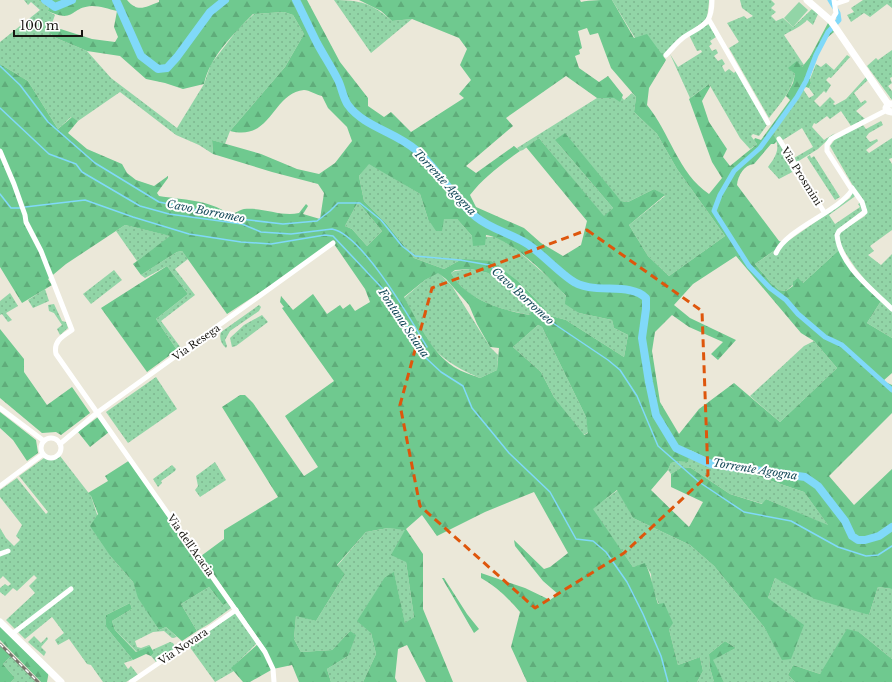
<svg xmlns="http://www.w3.org/2000/svg" width="892" height="682" viewBox="0 0 892 682" font-family="'Libre Baskerville',serif">
  <style>
    .grass { fill: url(#grass-dots) }
    .forest { fill: url(#forest-firs); fill-rule: evenodd }
    .pitch { fill: #92d5a7 }
    .lines { fill: none; stroke-linecap: round; stroke-linejoin: round }
    .stream { stroke: #80d9f9; stroke-width: 1.5 }
    .canal { stroke: #80d9f9; stroke-width: 5 }
    .river { stroke: #80d9f9; stroke-width: 8 }
    .street { stroke: #fff; stroke-width: 5 }
    .secondary { stroke: #fff; stroke-width: 7 }
    .rail-casing { stroke: #77756b; stroke-width: 3 }
    .rail { stroke: #fff; stroke-width: 1.5; stroke-dasharray: 4.5; stroke-linecap: butt }
    .marked { fill: none; stroke: #de560c; stroke-width: 3; stroke-dasharray: 8 5; stroke-linejoin: round }
    .labels { text-anchor: middle; stroke-width: 4; stroke-linejoin: round; paint-order: stroke }
    .street-label { font-size: 10px; fill: #181712; stroke: #fff }
    .water-label { font-size: 11px; font-style: italic; fill: #174b5b; stroke: #fff }
  </style>
  <defs>
    <pattern id="grass-dots" width="8" height="8" patternUnits="userSpaceOnUse"><rect width="8" height="8" fill="#92d5a7"/><path d="M2 2h.1M6 6h.1" fill="none" stroke="#7db68f" stroke-width="1.8" stroke-linecap="round"/></pattern>
    <pattern id="forest-firs" width="22" height="20" patternUnits="userSpaceOnUse"><rect width="22" height="20" fill="#6fc98f"/><path d="M5 1l3.5 6h-7zM16 11l3.5 6h-7z" fill="#5fac7a"/></pattern>
  </defs>
  <rect width="100%" height="100%" fill="#ebe8d9"/>
  <!-- grass -->
  <g class="grass">
    <path d="M24 0H38L49 7 48 11 55 15 51 26 48 27 56 38 87 51 111 78 177 128 204 84 211 64 238 29 254 14 284 12 293 15 304 34 285 67 230 131 225 144 212 140 213 154 199 145 176 135 120 92 78 121 71 117 58 129 28 81 0 64V42L40 10 31 2 28 5Z"/>
    <path d="M334 0C360 0 372 3 392 21L412 19 371 53Z"/>
    <path d="M612 0H709V2L707 19 669 49 663 57 635 38Z"/>
    <path d="M740 0H771L775 4 771 8 776 12 771 16 776 21 783 18 793 27 812 9 818 14 813 25 807 20C801 27 792 30 784 35L804 65 802 67 789 68 795 74C791 92 780 104 769 118L729 48 739 42 727 23 744 16 747 19 753 16 742 8Z"/>
    <path d="M863 0H892V8L887 4 870 17 864 13 851 22 847 15 854 12 851 8Z"/>
    <path d="M709 24 716 37 710 41 712 44 709 46 712 51 716 49 718 53 714 56 718 61 722 59 725 64 722 66 725 72 729 69 734 73 736 71 767 125 759 136 753 134 751 136 757 144 750 149 740 138 709 84 690 98 670 54 678 67 702 52 701 50 697 51 689 35Z"/>
    <path d="M892 50V77L890 78 892 83 888 86 892 91V100L867 66 876 58 878 60Z"/>
    <path d="M847 55 850 57 831 78 829 77 826 80 831 85 826 93 824 91 814 101 820 107 830 97 835 102 833 104 835 105 846 99 866 77 868 80 854 93 861 103 865 100 867 102 856 111 865 119 851 126 841 111 830 119 827 116 816 124 814 123 812 127 824 140 835 133 818 149 797 162 794 158 813 147 802 128 783 140 781 138H778L796 170 779 179 768 167C778 154 781 146 772 133L803 89 809 98 814 95 809 88 811 83 810 79 816 64 821 67 826 63 834 70Z"/>
    <path d="M632 93 636 97 634 112 657 134 677 169 725 236 669 276 648 256 629 225 665 196 654 189 628 202 621 201 555 140 613 208 604 217 539 138 523 150 520 151 517 148 597 98H614L621 96 624 100Z"/>
    <path d="M881 121 883 125 869 133 866 137 870 142 877 139 878 141 866 150 869 153 892 138V158L889 159 892 164V230L870 246 874 251 868 255 881 265 892 254V307C870 286 850 266 838 238L840 232 865 216 867 210 830 146 836 138 863 125 866 129Z"/>
    <path d="M810 155 811 158 814 156 840 197 835 200 807 157Z"/>
    <path d="M369 163 420 194 428 219H457L472 236 495 237 509 243 556 284 579 313 612 320 614 328 628 335 624 357 566 320 552 316 519 282 462 259 444 269 414 258 386 223 364 201 359 176Z"/>
    <path d="M853 192 856 195 854 197 829 215 835 224 860 207 858 204 860 203 863 210 838 230 840 249 803 283 793 285 786 291 779 290 771 283 755 264 850 198Z"/>
    <path d="M358 202 382 231 367 246 352 229 345 226Z"/>
    <path d="M125 225 171 236 137 261 116 231Z"/>
    <path d="M182 251 188 259 175 269 195 295 161 321 181 348 177 350 156 319 188 294 167 266 145 278 141 275 177 252Z"/>
    <path d="M471 269 488 273 532 311 530 315C500 310 467 300 451 273L455 271Z"/>
    <path d="M114 270 122 280 91 304 83 294Z"/>
    <path d="M438 272 452 286 490 347 498 355 497 370 480 378C452 366 435 355 419 328 414 318 410 307 404 298L425 280Z"/>
    <path d="M45 289 49 301 33 308 28 300Z"/>
    <path d="M10 293 18 306 6 313 12 320 8 322 2 314 0 315V301Z"/>
    <path d="M881 301 892 311V338L867 323Z"/>
    <path d="M54 304 62 321 66 322 68 328 60 335 57 329 62 325 54 313 49 311 48 305Z"/>
    <path d="M259 305 261 307 259 311 230 331 225 340 227 346 226 348C221 344 219 338 221 332Z"/>
    <path d="M262 315 268 322 236 346 232 347 230 338 244 325Z"/>
    <path d="M538 325 542 327 586 417 589 432 583 435 554 397 541 372 513 347Z"/>
    <path d="M814 341 837 368 780 422 750 396 804 346Z"/>
    <path d="M156 377 177 409 128 443 106 412Z"/>
    <path d="M689 450 715 462 804 492 829 526 766 499 763 504 730 494 691 468 682 467 671 474 668 470 671 463 679 461Z"/>
    <path d="M60 456 91 496 111 557 133 582 139 598 159 630 166 627 177 637 172 638 164 631 153 632 135 641 137 647 141 648 149 645 150 646 137 652 115 630 112 621 132 609 130 603 106 615V627L133 660 124 663 128 669 131 666 138 675 126 682H103L91 665 87 664 69 639 58 645 55 640 64 633 52 617 25 639 6 620 35 593 29 586 37 578 34 575 17 591 13 588 5 596 0 592V588L5 584 8 586 11 584 3 576 0 579V528L6 538 14 546 20 540 16 536 22 525 0 497V490L17 478 46 514 48 512 19 476 44 458 53 459Z"/>
    <path d="M215 462 226 480 200 497 195 490 198 486 196 476Z"/>
    <path d="M172 465 176 469 175 471 161 481 162 483 158 487 153 479Z"/>
    <path d="M618 490 633 518 690 545 714 566 764 627 783 660 768 598 775 578 869 615 878 587 892 589V659L859 632 820 674 793 665 788 675 795 682H724L712 660 736 648 725 641 709 654 710 668 714 682H697L703 671 700 657 678 665 669 629 652 588 651 574 645 564 633 567 592 509Z"/>
    <path d="M388 528 405 529 406 562 414 617 405 624 394 573 385 577 371 633 376 654 363 682H331L327 669 348 656 350 631 332 650 301 652 294 639 296 615 316 621 345 574 337 566 366 532Z"/>
    <path d="M209 587 223 605 230 600 234 606 209 624 197 631 181 604Z"/>
    <path d="M237 611 258 642 232 668 234 671 215 682 189 646Z"/>
    <path d="M34 636 41 643 47 637 48 639 41 647 46 652 44 656 28 642Z"/>
    <path d="M170 642 173 643 176 648 156 662 151 656 154 653 152 650Z"/>
    <path d="M11 656 36 682H11L15 678 3 664Z"/>
  </g>
  <!-- forest -->
  <g class="forest">
    <path d="M38 0H127C138 13 145 7 159 2V0H307L340 62 368 98V106L384 117 391 112 411 132 464 98 459 94 471 80 460 65 467 49 459 38 412 19 392 21 381 11 359 0H580L581 2C590 0 603 0 612 0L634 38 647 34 666 60 649 88 647 105C670 133 678 173 709 194L722 178 712 162 689 99 709 84 710 87 702 101 709 122 727 149 723 157 730 166 757 144 754 140 755 138 761 140 790 100 786 96 793 83 795 74 788 68 797 61 802 67 810 57 828 23 834 32 823 41 815 54 806 77 810 79 811 83 809 88 806 87 803 89 772 132 777 141 774 144H771L754 164C744 165 738 175 737 185L779 241 782 242 775 250 755 264 771 283 779 290 786 291 793 286V282L798 278 803 283 840 249 843 257 881 301 867 323 892 338V373L883 381 892 385V413L829 476 854 505 892 469V589L878 587 869 615 815 599 775 578 768 598 804 625 791 659 782 660 764 627 714 566 690 545 633 518 617 490 593 509 633 567 645 563C652 576 653 590 658 604L664 603 673 623 669 629 678 665 700 657 703 671 697 682H527L511 647 520 612C509 599 497 587 481 578V573L525 588 550 600 558 594 543 581 515 546 514 540 544 569 550 567 568 553 534 492 485 512 437 536 422 515 406 529 423 554V609L453 682H426L407 645 398 649 395 678 397 682H363L376 654 371 633 357 621 385 577 394 572 405 623 414 617 406 562 391 555 405 530 388 528 366 532 337 565 345 574 316 621 296 616 294 639 301 652 332 650 350 631 356 635 348 656 327 669 331 682H299L292 665 273 669 250 682H243L231 668 259 643 267 651 201 556 224 539V530L278 497 222 407 240 395H245L253 403 304 476 318 467 285 416 334 381 282 308 284 307 280 302 281 296 293 310 313 294 327 314 340 305 343 309 350 304 355 311 370 302 365 289 334 244 227 314 182 251 177 252 141 275 133 264 170 236 125 225 66 264 48 279 52 285 22 303 0 267V64L28 81 58 129 72 117 78 121 68 133 87 149 122 164 127 173 136 180 154 186 168 176V178L157 193 159 196C183 200 207 199 229 214 235 214 239 210 244 209 263 207 281 217 299 213L306 204 308 206 303 214 320 219 324 193 318 184 272 172 213 154 212 140 261 154 297 169 319 174 335 163 352 141 347 127 328 108 322 96C317 95 309 90 304 90 272 93 272 142 230 131L285 67 304 34 293 15 284 12 253 14C234 34 210 56 204 84L183 89 165 83 146 79 120 56 87 51 56 38 47 30 51 26 92 39 115 42 118 37 114 27 117 11C109 9 100 6 92 6 70 7 75 24 48 11L49 7ZM587 28 590 35 598 33 611 68 636 97 634 112 657 134 677 169 725 236 669 276 648 256 629 225 665 195 654 189 628 202 621 201 565 133 555 140 613 208 604 216 539 138 526 147 587 221 581 245 563 256 541 243 524 228 476 207 470 195C484 177 502 164 520 151L514 146 476 173 466 166 513 126 506 118 566 76 597 98H614L620 102 623 95 608 76 599 82 579 68 575 56 580 54 579 50 582 48 578 31ZM369 164 420 194 428 219 436 231H442L444 219H457L472 236 473 246 485 245 486 235C512 239 548 276 566 296L565 304 579 313 612 320 614 328 628 335 624 357 566 320 552 316 519 282 491 261 462 259 444 269 414 258 386 223 364 201 359 176ZM358 202 382 231 367 246 352 229 345 226ZM736 256 801 333 814 341 837 368 780 422 734 383 699 409 679 434 660 402 652 351 655 332 672 315 689 327 723 342 711 354 718 360 736 340 690 318 674 305 693 284ZM471 269 488 273 531 311 530 315C501 310 467 300 451 273L455 270ZM438 273 446 279 469 305 477 324 490 347 499 348 497 370 480 378C472 375 462 372 454 367 429 350 419 323 404 297L425 280ZM538 325 542 327 586 417 588 433 584 435 554 397 541 372 513 347ZM690 450 715 462 804 492 828 525 766 499 762 504 730 494 691 468 682 467 671 474V487L703 502 689 527 651 490 668 470 671 463 679 461 688 462Z"/>
    <path d="M167 266 188 294 156 319 177 350 147 372 101 308Z"/>
    <path d="M0 329 24 359V372L47 405 72 387 90 413 61 435 56 432 42 433 0 398Z"/>
    <path d="M0 412 36 440 38 453 27 461 13 440 0 428Z"/>
    <path d="M98 417 109 432 90 447 78 432Z"/>
    <path d="M130 460 228 602 223 605 209 587 181 604 197 631 182 641 166 627 159 630 138 598 133 582 111 557 90 526 98 514 91 496 88 493 108 481 105 476Z"/>
    <path d="M442 578H444L467 614 479 629 474 633Z"/>
    <path d="M130 603 132 609 112 621 115 630 136 652 150 646 154 653 151 656 146 654 133 660 106 627V615Z"/>
    <path d="M0 623 49 671 47 682H41L0 640Z"/>
    <path d="M847 629 859 632 892 659V682H795L788 675 793 665 820 674Z"/>
    <path d="M725 641 736 648 713 660 724 682H714L710 668 709 654Z"/>
    <path d="M0 646 11 656 3 664 15 678 11 682H0Z"/>
  </g>
  <!-- pitch -->
  <path class="pitch" d="M799 2 808 10 793 27 784 18Z"/>
  <g class="lines">
    <!-- stream -->
    <g class="stream">
      <path d="M0 66 20 85 48 122 95 163 159 202 240 219 283 224 317 221 330 211 338 203H360L381 220 402 246 415 256 460 260 489 265 527 298 544 317 608 360 620 370 637 396 658 446 699 482 744 512 791 521 838 547 866 556 878 555 892 546"/>
      <path d="M0 108 49 154 76 164 82 172 140 206 169 214 242 224 261 232 291 234 332 229C362 234 411 320 427 347"/>
      <path d="M0 194 11 208H21"/>
      <path d="M25 207 85 200 133 217 189 234 241 242 271 244 325 235 333 236 382 288 406 323 413 340 427 359 441 372 463 386 472 408 491 431 509 453 550 492 576 539 593 541 606 552 627 582 643 614 661 656 668 682"/>
    </g>
    <!-- canal -->
    <path class="canal" d="M830 0 838 13 839 20 828 32 816 55 806 81 797 97 760 148 734 171 720 195 714 211 749 266 770 288 786 300 798 314 825 337 842 345 892 390"/>
    <!-- river -->
    <g class="river">
      <path d="M45 0 55 7 72 0"/>
      <path d="M116 0 141 56 158 69 167 68 177 57 210 12 225 0"/>
      <path d="M296 0C303 14 310 29 317 43 324 56 332 68 338 80 342 88 343 98 348 105 364 127 396 132 416 150 439 170 452 197 476 217 492 230 513 234 529 245 544 256 557 270 571 280 592 296 629 281 646 298V309L642 338 649 382 656 415 676 448 711 464 805 477 818 486 845 521 852 536 858 540H865L879 536 892 527"/>
    </g>
    <!-- street -->
    <g class="street">
      <path d="M835 4 847 0"/>
      <path d="M709 20 768 123"/>
      <path d="M831 21 836 13 834 0"/>
      <path d="M666 55C672 49 677 42 684 37 703 25 712 25 712 0"/>
      <path d="M779 139 824 212"/>
      <path d="M0 151 14 184 25 215 26 222 41 251 72 330C63 336 53 341 56 354L265 652 273 669 274 682"/>
      <path d="M852 188 862 202 865 212 839 231 837 235C840 266 872 289 892 309"/>
      <path d="M776 253C786 229 838 212 852 190L827 151V145L831 139 887 110"/>
      <path d="M0 408 44 441"/>
      <circle cx="51" cy="448" r="10"/>
      <path d="M60 444 98 412 333 243"/>
      <path d="M0 486 43 454"/>
      <path d="M0 554 8 551"/>
      <path d="M12 634 71 589"/>
      <path d="M131 682 236 610"/>
    </g>
    <!-- secondary -->
    <g class="secondary">
      <path d="M807 0 831 21 888 104"/>
      <path d="M892 104H888L886 108 888 111 892 112"/>
      <path d="M0 622 61 682"/>
    </g>
    <defs>
      <path id="rail" d="M0 644 38 682"/>
    </defs>
    <!-- rail casing -->
    <use href="#rail" class="rail-casing"/>
    <!-- rail -->
    <use href="#rail" class="rail"/>
  </g>
  <!-- marked area -->
  <path class="marked" d="M587 230 702 311 708 475 624 553 535 608 420 506 400 405 432 288Z"/>
  <g class="labels">
    <!-- street labels -->
    <g class="street-label">
      <text transform="translate(802 176) rotate(58)" y="4">Via Prosmini</text>
      <text transform="translate(196 342) rotate(-35)" y="4">Via Resega</text>
      <text transform="translate(191 545) rotate(55)" y="4">Via dell'Acacia</text>
      <text transform="translate(183 646) rotate(-34)" y="4">Via Novara</text>
    </g>
    <!-- water labels -->
    <g class="water-label">
      <text transform="translate(445 182) rotate(47)" y="4">Torrente Agogna</text>
      <text transform="translate(206 211) rotate(11)" y="4">Cavo Borromeo</text>
      <text transform="translate(523 296) rotate(42)" y="4">Cavo Borromeo</text>
      <text transform="translate(404 323) rotate(56)" y="4">Fontana Sciana</text>
      <text transform="translate(755 469) rotate(9)" y="4">Torrente Agogna</text>
    </g>
  </g>
  <!-- scale -->
  <path d="M14 30v6h68v-6" fill="none" stroke="#181712" stroke-width="2"/>
  <text x="20" y="30" font-size="12" fill="#181712" stroke="#ffffff" stroke-width="3" paint-order="stroke">100 m</text>
</svg>
